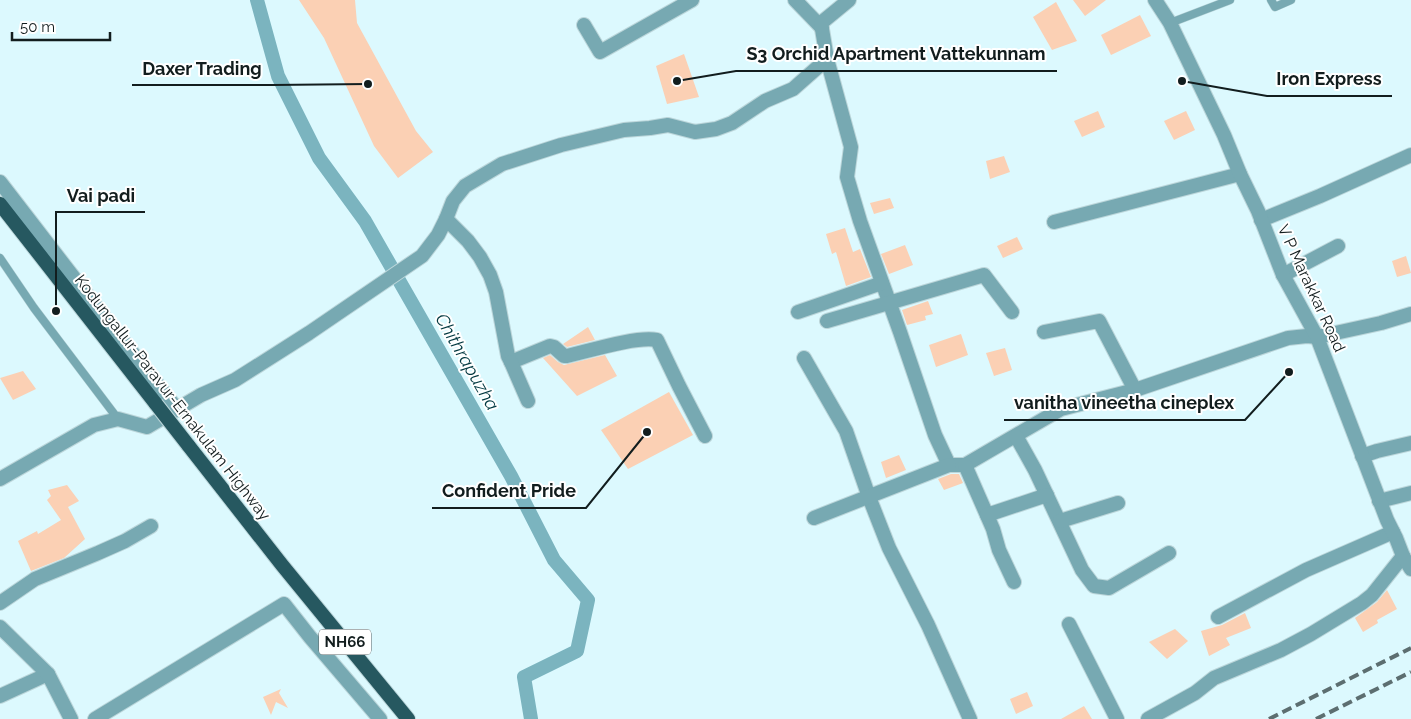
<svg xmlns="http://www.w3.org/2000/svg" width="1411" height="719" viewBox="0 0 1411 719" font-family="Raleway,sans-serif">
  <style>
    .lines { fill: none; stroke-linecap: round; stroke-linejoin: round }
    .canal { stroke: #7bb4bf; stroke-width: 14 }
    .building { fill: #fbd0b4 }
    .service-casing { stroke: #bcd6da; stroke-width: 9 }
    .minor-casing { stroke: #bcd6da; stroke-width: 16 }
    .tertiary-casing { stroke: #bcd6da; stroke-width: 16 }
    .trunk-casing { stroke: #bcd6da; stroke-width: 16 }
    .service { stroke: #77a9b2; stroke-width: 8 }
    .minor { stroke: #77a9b2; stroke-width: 14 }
    .tertiary { stroke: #77a9b2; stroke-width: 14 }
    .trunk { stroke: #265860; stroke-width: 14 }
    .rail { stroke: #5c6e70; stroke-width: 4; stroke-dasharray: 10 5; stroke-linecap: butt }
    .trunk-bridge-casing { stroke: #bcd6da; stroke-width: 16; stroke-linecap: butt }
    .trunk-bridge { stroke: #265860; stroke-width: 14 }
    .labels { text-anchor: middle; stroke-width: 4; stroke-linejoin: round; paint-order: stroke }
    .shield { fill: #fff; stroke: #596162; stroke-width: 1 }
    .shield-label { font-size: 15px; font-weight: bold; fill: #121d1e }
    .street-label { font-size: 16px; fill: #121d1e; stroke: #fff }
    .water-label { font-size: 18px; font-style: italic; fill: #003840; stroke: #fff }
    .leader { fill: none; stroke: #121d1e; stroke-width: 2 }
    .callout-dot { fill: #121d1e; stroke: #fff; stroke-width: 2 }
    .callout-label { font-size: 18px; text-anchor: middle; font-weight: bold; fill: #121d1e; stroke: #fff; stroke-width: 4; stroke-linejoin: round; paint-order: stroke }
  </style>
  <rect width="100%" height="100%" fill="#dcf9fe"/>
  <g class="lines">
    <!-- canal -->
    <path class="canal" d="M257 0 278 76 319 158 365 221 511 476 554 560 588 600 577 651 524 677 531 719"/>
  </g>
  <!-- building -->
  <g class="building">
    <path d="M299 0H355L357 23 416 131 433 152 398 178 374 146 324 38Z"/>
    <path d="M1073 0H1106L1085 16Z"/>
    <path d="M1056 2 1077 41 1052 50 1033 17Z"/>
    <path d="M1140 15 1151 36 1111 55 1101 35Z"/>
    <path d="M684 54 699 97 667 104 656 66Z"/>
    <path d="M1098 111 1105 127 1082 137 1074 121Z"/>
    <path d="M1186 111 1195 130 1174 140 1164 121Z"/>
    <path d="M1004 156 1010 172 990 179 986 161Z"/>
    <path d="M890 198 894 208 874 214 870 203Z"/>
    <path d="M845 228 853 252 860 249 871 277 846 286 836 252 832 254 826 234Z"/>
    <path d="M1017 237 1023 249 1003 258 997 246Z"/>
    <path d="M905 245 913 265 889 274 881 254Z"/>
    <path d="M1406 256 1411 273 1397 277 1392 261Z"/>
    <path d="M928 301 933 314 925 316 926 320 907 325 902 310Z"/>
    <path d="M588 327 595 340 567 347 563 344Z"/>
    <path d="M961 334 968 355 936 367 929 345Z"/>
    <path d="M1005 348 1012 370 994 376 986 353Z"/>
    <path d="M550 355 558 362 564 365 605 355 617 376 577 396 543 358Z"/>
    <path d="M23 371 36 389 13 400 0 378Z"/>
    <path d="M669 392 693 435 628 469 601 430Z"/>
    <path d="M899 455 906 470 886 478 881 462Z"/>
    <path d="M951 474H959L963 483 944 490 938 479Z"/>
    <path d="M67 485 79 501 68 507 85 539 64 558 31 571 18 541 37 531 38 534 61 520 47 500 51 496 48 490Z"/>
    <path d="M1387 590 1397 609 1377 620 1378 623 1363 632 1355 618 1377 602Z"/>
    <path d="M1245 613 1251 628 1226 638 1230 645 1209 656 1201 631 1222 625Z"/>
    <path d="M1175 629 1188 641 1167 659 1149 642Z"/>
    <path d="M281 689 279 693 288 708 276 702 271 715 263 697Z"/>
    <path d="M1027 692 1033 706 1016 714 1010 699Z"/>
    <path d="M1084 706 1092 719H1061Z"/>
  </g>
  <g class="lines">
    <defs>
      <g id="service">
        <path d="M1271 0 1275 7 1291 0"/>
        <path d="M1170 23 1230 0"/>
        <path d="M0 258 34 308 118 419"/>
      </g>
      <g id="minor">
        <path d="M795 0 822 28"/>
        <path d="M584 25 600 52 692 0"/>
        <path d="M827 59 851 147 847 177 860 221 900 332 935 435 949 465H965L1061 409 1135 390 1288 338 1307 336 1317 337 1381 323 1411 314"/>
        <path d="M0 182 115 331 177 409"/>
        <path d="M446 219 468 241 480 257 490 275 496 292 508 356 511 362 550 346 554 347 564 356H567C589 351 636 336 657 340L679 386 705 436"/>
        <path d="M1261 220 1320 196 1411 155"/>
        <path d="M1054 222 1240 174"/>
        <path d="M1283 275 1338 246"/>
        <path d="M798 312 882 283"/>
        <path d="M827 321 984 275 1012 312"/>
        <path d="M1044 332 1099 321 1135 390"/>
        <path d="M804 358 846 431 869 497 889 548 928 625 970 719"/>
        <path d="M511 362 528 401"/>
        <path d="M1016 436 1035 470 1082 570 1094 586 1109 588 1169 553"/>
        <path d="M1362 456 1377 451 1411 443"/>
        <path d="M965 465 993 529 999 550 1014 582"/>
        <path d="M1379 501 1411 493"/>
        <path d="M987 515 1047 495"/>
        <path d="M814 518 949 465"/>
        <path d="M1060 521 1118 503"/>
        <path d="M0 603 35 579 98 553 125 541 151 526"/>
        <path d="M1218 617 1306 570 1393 532"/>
        <path d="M1069 624 1117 719"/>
        <path d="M0 696 48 674"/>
        <path d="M95 719 284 604 310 637 380 719"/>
        <path d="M1148 719 1195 693 1214 678 1281 650 1311 634 1362 603 1372 595 1403 556"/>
      </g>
      <g id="tertiary">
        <path d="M1155 0 1170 23 1224 135 1240 174 1258 211 1283 275 1317 337 1387 520 1396 538 1403 556 1411 569"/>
        <path d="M0 479 94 425 118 419 147 427 201 395 235 380 309 333 422 256 438 235 446 219 453 201 465 186 502 164 561 145 624 130 650 128 668 125 695 132 716 129 732 123 765 101 793 89 827 59 821 23 849 0"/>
        <path d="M0 627 48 674 71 719"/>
      </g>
      <g id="trunk">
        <path d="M0 204 156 404"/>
        <path d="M188 445 282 565 408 719"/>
      </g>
    </defs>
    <!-- service casing -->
    <use href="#service" class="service-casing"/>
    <!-- minor casing -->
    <use href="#minor" class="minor-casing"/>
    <!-- tertiary casing -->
    <use href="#tertiary" class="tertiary-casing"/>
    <!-- trunk casing -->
    <use href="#trunk" class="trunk-casing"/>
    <!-- service -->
    <use href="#service" class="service"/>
    <!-- minor -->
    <use href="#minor" class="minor"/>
    <!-- tertiary -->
    <use href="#tertiary" class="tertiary"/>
    <!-- trunk -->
    <use href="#trunk" class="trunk"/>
    <!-- rail -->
    <g class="rail">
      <path d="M1269 719 1411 648"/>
      <path d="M1316 719 1411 672"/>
    </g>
    <defs>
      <path id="trunk-bridge" d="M156 404 188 445"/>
    </defs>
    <!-- trunk-bridge casing -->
    <use href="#trunk-bridge" class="trunk-bridge-casing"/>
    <!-- trunk-bridge -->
    <use href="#trunk-bridge" class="trunk-bridge"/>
  </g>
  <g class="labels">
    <!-- shield labels -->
    <rect class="shield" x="319" y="629.5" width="52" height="25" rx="4"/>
    <g class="shield-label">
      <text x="345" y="647">NH66</text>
    </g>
    <!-- street labels -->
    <g class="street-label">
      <text transform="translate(1312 288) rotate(65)" y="6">V P Marakkar Road</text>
      <text transform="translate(173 397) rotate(52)" y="6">Kodungallur-Paravur-Ernakulam Highway</text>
    </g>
    <!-- water labels -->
    <g class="water-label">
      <text transform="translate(467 362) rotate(60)" y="6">Chithrapuzha</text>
    </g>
  </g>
  <!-- callouts -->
  <path class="leader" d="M677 81L736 71H1057M368 84L272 85H132M1182 81L1267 96H1392M56 311L56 212H145M1289 372L1245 420H1004M647 432L586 508H432"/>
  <g class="callout-dot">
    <circle cx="677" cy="81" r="5"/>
    <circle cx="368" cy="84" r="5"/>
    <circle cx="1182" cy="81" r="5"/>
    <circle cx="56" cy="311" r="5"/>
    <circle cx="1289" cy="372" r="5"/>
    <circle cx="647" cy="432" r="5"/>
  </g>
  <g class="callout-label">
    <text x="896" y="60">S3 Orchid Apartment Vattekunnam</text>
    <text x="202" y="75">Daxer Trading</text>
    <text x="1329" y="85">Iron Express</text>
    <text x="101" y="202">Vai padi</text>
    <text x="1124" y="409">vanitha vineetha cineplex</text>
    <text x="509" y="497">Confident Pride</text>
  </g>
  <!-- scale -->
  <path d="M12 32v8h98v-8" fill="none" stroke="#121d1e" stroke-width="2.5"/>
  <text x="20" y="32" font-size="15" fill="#121d1e" stroke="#ffffff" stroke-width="4" paint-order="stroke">50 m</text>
</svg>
